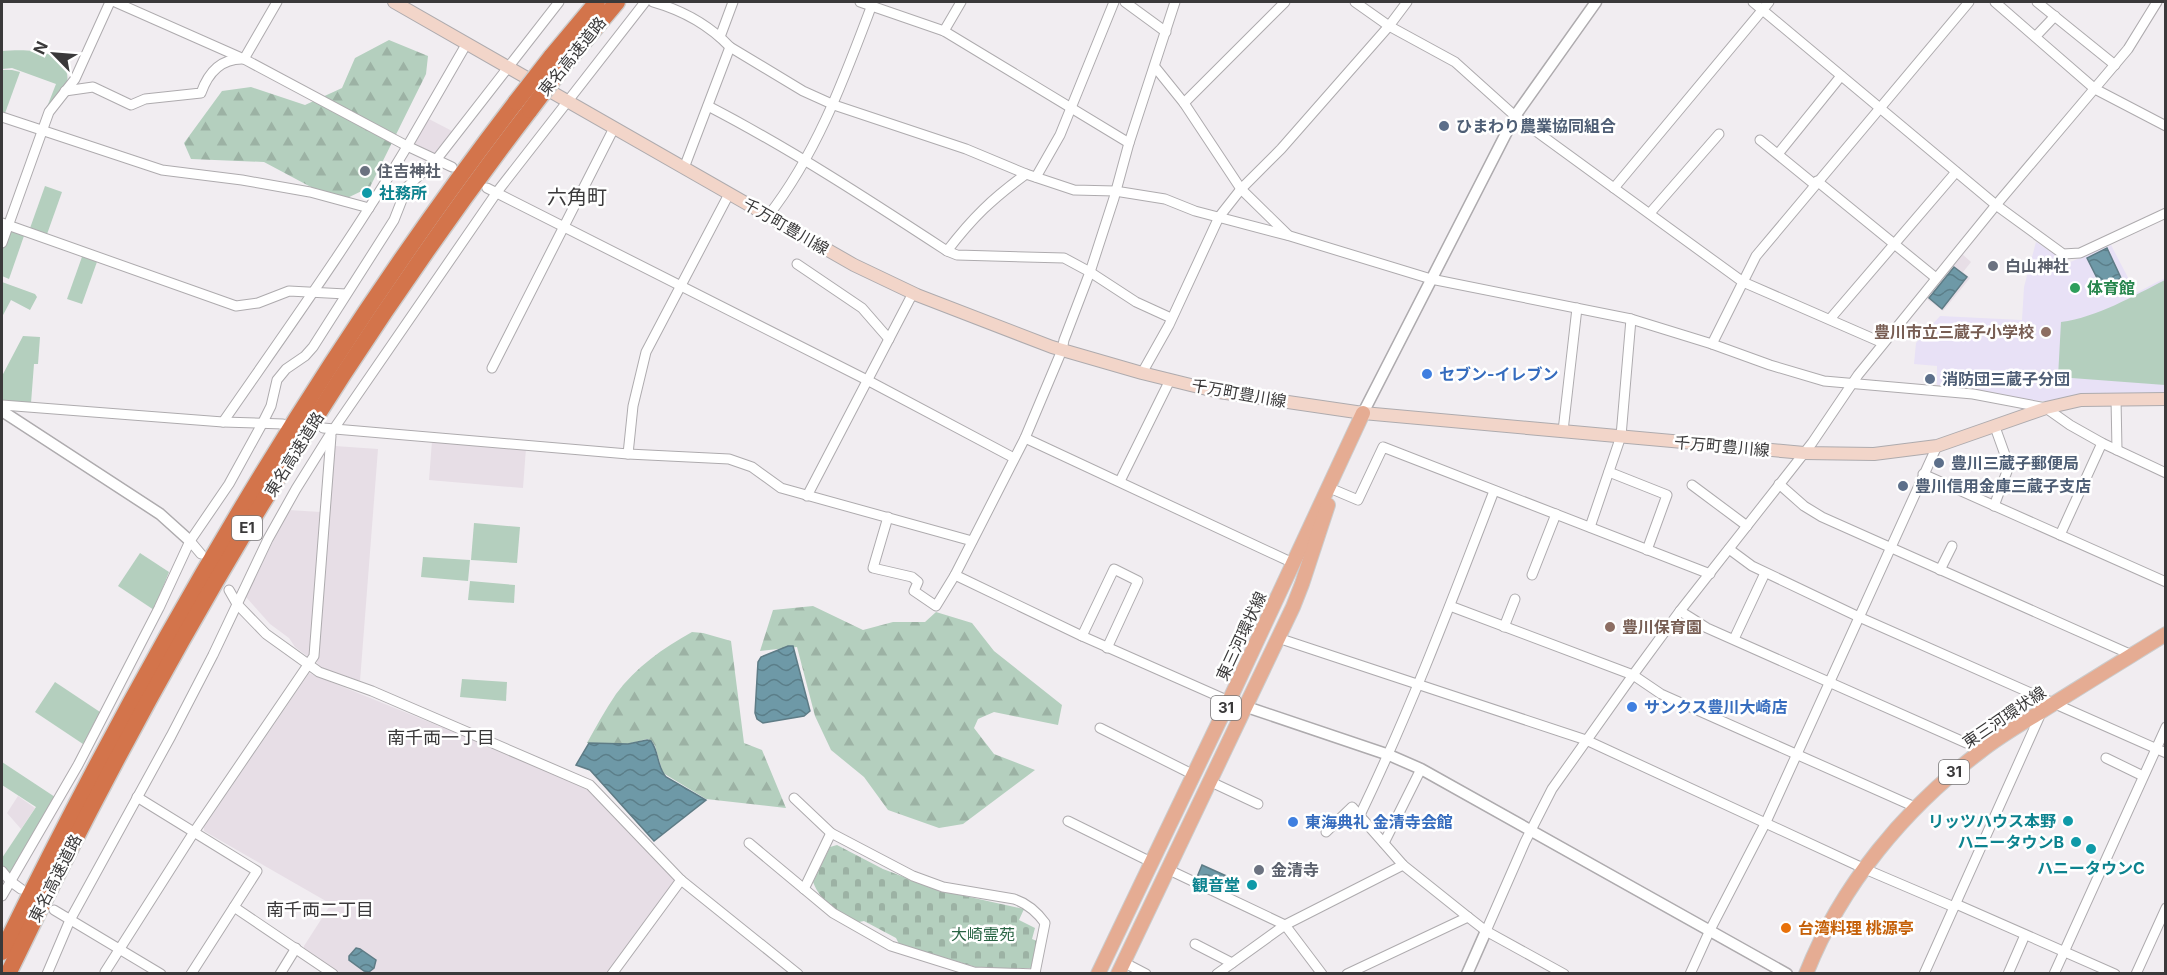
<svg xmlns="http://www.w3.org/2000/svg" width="2167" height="975" viewBox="0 0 2167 975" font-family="Inter,'Noto Sans JP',sans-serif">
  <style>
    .built { fill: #e7dee6 }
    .education { fill: #e8e1f6 }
    .grass { fill: #b4cfbe }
    .forest { fill: url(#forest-firs) }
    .cemetery { fill: url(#cemetery-stones) }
    .water { fill: url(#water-waves); stroke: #5e7c86; stroke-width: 1.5 }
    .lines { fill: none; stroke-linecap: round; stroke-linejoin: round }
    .minor-casing { stroke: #aeabae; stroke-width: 11 }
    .tertiary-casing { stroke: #aeabae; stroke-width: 13 }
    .secondary-casing { stroke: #aeabae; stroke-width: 14 }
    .primary-casing { stroke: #ccc; stroke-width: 16 }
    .motorway-casing { stroke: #ccc; stroke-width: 19 }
    .minor { stroke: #fff; stroke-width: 9 }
    .tertiary { stroke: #fff; stroke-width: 10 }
    .secondary { stroke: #f2d5c9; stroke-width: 12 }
    .primary { stroke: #e5ac93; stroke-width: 14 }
    .motorway { stroke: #d3744b; stroke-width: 16 }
    .motorway-bridge-casing { stroke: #ccc; stroke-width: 19; stroke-linecap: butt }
    .motorway-bridge { stroke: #d3744b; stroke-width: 16 }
    .service-dot { fill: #5c6f8a; stroke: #fff; stroke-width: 2 }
    .worship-dot { fill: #6b7280; stroke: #fff; stroke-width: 2 }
    .culture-dot { fill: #0f9aa8; stroke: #fff; stroke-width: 2 }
    .leisure-dot { fill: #2e9e5b; stroke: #fff; stroke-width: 2 }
    .education-dot { fill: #8d6e63; stroke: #fff; stroke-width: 2 }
    .shop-dot { fill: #3f7fe0; stroke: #fff; stroke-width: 2 }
    .food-dot { fill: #e8710a; stroke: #fff; stroke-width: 2 }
    .labels { text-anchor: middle; stroke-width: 5; stroke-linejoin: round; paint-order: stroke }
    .shield { fill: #fff; stroke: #757475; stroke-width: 1.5 }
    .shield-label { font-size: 15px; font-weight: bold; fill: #3a393a }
    .street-label { font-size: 16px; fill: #3a393a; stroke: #fff }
    .service-label { font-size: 16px; font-weight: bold; fill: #4e5e75; stroke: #fff; text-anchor: start }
    .worship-label { font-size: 16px; font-weight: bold; fill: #5b616d; stroke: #fff; text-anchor: start }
    .culture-label { font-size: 16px; font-weight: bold; fill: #0d838f; stroke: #fff; text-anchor: end }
    .leisure-label { font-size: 16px; font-weight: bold; fill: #27864d; stroke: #fff; text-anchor: start }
    .education-label { font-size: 16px; font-weight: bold; fill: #785e54; stroke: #fff; text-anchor: end }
    .shop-label { font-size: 16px; font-weight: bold; fill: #366cbe; stroke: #fff; text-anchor: start }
    .food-label { font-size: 16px; font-weight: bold; fill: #c56008; stroke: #fff; text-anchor: start }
    .park-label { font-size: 16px; fill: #2a6545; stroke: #fff }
    .neighbourhood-label { font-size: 18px; fill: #3a393a; stroke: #fff }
    .quarter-label { font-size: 20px; fill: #3a393a; stroke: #fff }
  </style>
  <defs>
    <pattern id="forest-firs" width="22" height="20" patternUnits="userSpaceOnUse" patternTransform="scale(1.5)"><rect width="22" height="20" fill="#b4cfbe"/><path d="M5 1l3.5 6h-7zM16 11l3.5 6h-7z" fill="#9cb2a4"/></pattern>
    <pattern id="cemetery-stones" width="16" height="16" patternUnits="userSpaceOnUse" patternTransform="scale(1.5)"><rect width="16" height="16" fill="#b4cfbe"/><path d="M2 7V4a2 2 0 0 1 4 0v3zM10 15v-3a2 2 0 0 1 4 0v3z" fill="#9cb2a4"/></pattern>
    <pattern id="water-waves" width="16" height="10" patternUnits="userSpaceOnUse" patternTransform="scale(1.5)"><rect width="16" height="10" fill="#6e99a7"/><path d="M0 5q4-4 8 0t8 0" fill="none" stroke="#5b7e89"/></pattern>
  </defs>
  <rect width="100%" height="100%" fill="#f1edf1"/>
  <!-- built -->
  <g class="built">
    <path d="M427 118 454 132 435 156 411 145Z"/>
    <path d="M1962 254 1971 262 1963 272 1970 278 1943 311 1927 299Z"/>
    <path d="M432 441 526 448 523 488 429 480Z"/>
    <path d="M335 446 378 449 360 681 321 668 317 663Z"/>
    <path d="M288 510 321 512 310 655 307 656 295 647 289 638 270 624 246 597Z"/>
    <path d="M309 673 581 784 590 789 678 880 608 973H339L304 950V946L331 904 204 831V827Z"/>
    <path d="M18 796 35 808 21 829 7 813Z"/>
  </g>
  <!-- education -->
  <path class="education" d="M2036 242 2068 263 2111 245 2136 293 2165 278V395L2058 402 2028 400 1961 387 1937 385V366L1914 364 1916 343 1940 316 2022 320 2024 287Z"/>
  <!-- grass -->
  <g class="grass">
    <path d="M2 51C20 50 59 47 66 71 68 75 68 81 66 85 61 93 53 100 47 107L56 84 12 68 2 69Z"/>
    <path d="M2 70H12L20 72 4 116 2 115Z"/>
    <path d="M45 186 62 192 46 237 29 231Z"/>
    <path d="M9 228 25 233 9 279 2 276V250Z"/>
    <path d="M83 254 98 259 82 304 67 299Z"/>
    <path d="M2165 280V385L2058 377 2061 322C2098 317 2133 296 2165 280Z"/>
    <path d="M2 282 35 294 37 297 30 310 11 300 2 317Z"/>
    <path d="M23 336 40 337 38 364H34L31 403 2 401V376Z"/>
    <path d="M474 523 520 527 517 563 471 560Z"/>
    <path d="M140 553 169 572 154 610 118 586Z"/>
    <path d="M423 557 470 560 468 581 421 577Z"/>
    <path d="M470 581 515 585 514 603 468 600Z"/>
    <path d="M462 679 507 682 506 701 460 697Z"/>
    <path d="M55 682 100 712 83 744 35 712Z"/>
    <path d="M2 762 55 797 9 874 2 867V858L36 807 2 785Z"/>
  </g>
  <!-- forest -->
  <g class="forest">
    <path d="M389 40 428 56 426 74 370 187 339 202 264 162 191 159 184 143 222 91 251 87 305 105 342 88 355 58Z"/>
    <path d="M813 606 863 630 893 622H925L936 612 972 623 994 651 1062 705 1058 725 994 712 978 719 974 728 994 754 1035 770 963 824 939 828 888 810 864 777 831 750 815 716 797 647 760 651 773 610Z"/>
    <path d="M692 632 703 633 731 641 744 743 762 750 786 808 706 799 663 773 655 746 652 741 647 739 628 744 587 743C596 727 605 710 616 694 636 667 663 648 692 632Z"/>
  </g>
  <!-- cemetery -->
  <path class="cemetery" d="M837 845 883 869 938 890 1024 909 1019 920 1035 928 1032 939 1037 941 1031 968H979L899 944 896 938 864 921 859 922C840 914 821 903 813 882L830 847Z"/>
  <!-- water -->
  <g class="water">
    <path d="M2107 248 2121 278 2102 288 2087 258Z"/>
    <path d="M1954 267 1967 277 1942 309 1929 298Z"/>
    <path d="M788 646H793L810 711 804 716 763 723 757 719 755 713 758 662 761 657Z"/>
    <path d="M647 740 651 741C659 752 657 767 666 777L706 800 654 841 590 770 576 765 589 743 628 744Z"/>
    <path d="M1202 865 1233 879 1228 891 1197 877Z"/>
    <path d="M356 948 360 949 376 960 374 968 369 972 364 971 349 960V956Z"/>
  </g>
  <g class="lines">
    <defs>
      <g id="minor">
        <path d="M115 2 244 59 407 146 452 167"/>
        <path d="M653 2C681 10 709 25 730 47L803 91 834 105 966 149 1026 174 1074 190 1115 191 1165 199 1195 211 1290 236 1431 279 1631 319 1712 344 1770 365 1824 381 1973 394 2046 408 2070 425 2102 443 2166 473"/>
        <path d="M860 2 944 31 1129 143"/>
        <path d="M1125 2 1166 32"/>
        <path d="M1175 2 1129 143 1114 198 1090 272 1064 340 1062 350 1025 438 955 575 1082 636 1229 701"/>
        <path d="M1355 2 1389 26 1455 62 1515 116 1743 282 1883 343"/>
        <path d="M1753 2 1996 205 2063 254 2080 253 2166 213"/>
        <path d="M1995 2 2095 89 2166 126"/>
        <path d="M2037 2 2115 65"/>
        <path d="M944 31 961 2"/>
        <path d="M2036 36 2055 16"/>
        <path d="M720 37 733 2"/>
        <path d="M1155 67 1184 103 1241 189 1288 235"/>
        <path d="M65 91 93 87 131 105 145 99 201 93C208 73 221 58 244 59L277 2"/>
        <path d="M1184 103 1285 2"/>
        <path d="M708 106C791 149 869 200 947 251L957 255 1064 258 1090 272 1136 302 1171 318"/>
        <path d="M2 117 162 170 242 180 310 192 369 208"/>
        <path d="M1760 140 1814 184"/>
        <path d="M1778 154 1841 76"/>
        <path d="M684 168 730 47"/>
        <path d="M1036 177 1060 135 1114 2"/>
        <path d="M1817 181 1936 278"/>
        <path d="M487 188 867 380 1014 458"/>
        <path d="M1614 188 1769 2"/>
        <path d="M1650 213 1719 134"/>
        <path d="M768 216C818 152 845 76 873 2"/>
        <path d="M2 223 236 306 258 303 289 291 346 294"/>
        <path d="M2 243 49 112 75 79 110 2"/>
        <path d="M947 251C973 217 992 199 1026 174"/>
        <path d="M797 264 862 308 889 339"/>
        <path d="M1830 319 1956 172"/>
        <path d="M1712 344 1756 256 1969 2"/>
        <path d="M492 368 614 128"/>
        <path d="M1142 373 1169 325 1219 217 1241 189 1281 149 1389 26 1407 2"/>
        <path d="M2116 399 2117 450"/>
        <path d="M2 405 223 422 283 424"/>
        <path d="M223 422C286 331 351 241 408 145 428 111 447 77 467 43"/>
        <path d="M323 428 628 454 729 459 752 467 781 488 972 541"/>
        <path d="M1563 431 1577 308"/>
        <path d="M1025 438 1293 563"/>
        <path d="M628 454 633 406 646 352 729 194"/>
        <path d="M1609 472 1667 495 1647 550"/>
        <path d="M1923 474 2166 582"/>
        <path d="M1120 481 1170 380"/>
        <path d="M1779 484 1804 506 1822 517 2132 655"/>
        <path d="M1692 485 1747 526"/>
        <path d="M1332 489 1358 500 1383 447 1710 574"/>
        <path d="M807 496 913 293"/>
        <path d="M1994 506 2009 466 1995 427"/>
        <path d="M888 517 873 568 912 577 918 582 914 591 936 606 955 575"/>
        <path d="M1590 527 1621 436 1631 319"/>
        <path d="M2060 535 2102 443"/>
        <path d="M190 541 201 554"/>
        <path d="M1729 549 1752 566 1859 617 2166 753"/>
        <path d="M1940 570 1952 546"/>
        <path d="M1532 575 1556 514"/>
        <path d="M229 590 237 604 266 634 319 672 372 691 590 785 681 880 798 974"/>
        <path d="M1450 606 1633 675 1661 694 1915 807"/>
        <path d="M1680 611 1707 628 1982 750"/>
        <path d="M1504 627 1515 599"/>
        <path d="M1082 636 1114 569 1138 581 1107 648"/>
        <path d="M1278 638 1586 740 1865 869 1954 907"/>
        <path d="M1734 639 1765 573"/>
        <path d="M1100 728 1194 775"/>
        <path d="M2106 758 2143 776"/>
        <path d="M1209 781 1258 804"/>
        <path d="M137 797 257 871 191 974"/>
        <path d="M794 798 831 833 913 876 943 887 1014 899C1026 903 1037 912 1045 923L1035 973"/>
        <path d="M1360 815C1411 709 1452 600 1494 491"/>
        <path d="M1068 821 1151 862"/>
        <path d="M1326 832 1352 807 1403 865 1468 917 1486 931 1564 974"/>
        <path d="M749 843 833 913 891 946 974 972 1036 974"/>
        <path d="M1384 843 1421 769"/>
        <path d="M1167 869 1285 925 1322 974"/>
        <path d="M2 871 10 881 21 889"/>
        <path d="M804 889 831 833"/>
        <path d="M2 896 78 765 159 608 190 541 229 484 262 424 271 406 277 380 286 369 305 356 313 347 394 220 407 187 436 160 559 2"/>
        <path d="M1956 904 2115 974"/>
        <path d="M234 907 333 974"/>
        <path d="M54 910 161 974"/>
        <path d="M1486 931 1525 842 1552 789 1633 675 1680 611 1812 443 1858 375 1996 205 2128 49 2157 2"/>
        <path d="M1195 944 1232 963"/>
        <path d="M1123 962 1146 974"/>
        <path d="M105 972 194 832 314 656 331 436"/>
        <path d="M47 974 70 920 171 736 213 655 268 539 296 489 331 433 497 192 645 2"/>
        <path d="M280 974 296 948"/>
        <path d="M612 974 681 880"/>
        <path d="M1217 974 1285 925 1403 865"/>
        <path d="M1347 974 1468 917"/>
        <path d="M1690 974 1710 930 1766 822 1937 446"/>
        <path d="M1924 974 2042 711"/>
        <path d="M2008 974 2025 935"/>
        <path d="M2054 974 2166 727"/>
        <path d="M2136 974 2166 908"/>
      </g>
      <g id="tertiary">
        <path d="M2 411 160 514 190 541"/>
        <path d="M1363 413 1515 116 1596 2"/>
        <path d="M1229 701 1389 755 1421 769 1787 974"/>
        <path d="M1467 974 1486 931"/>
      </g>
      <path id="secondary" d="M394 2 854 265 917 295 1052 347 1142 373 1219 392 1363 413 1804 453 1874 454 1937 446 2046 408 2081 400 2166 399"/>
      <g id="primary">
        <path d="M1098 974 1229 701 1363 413"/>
        <path d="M1118 974 1293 607 1302 584 1328 505"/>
        <path d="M1806 974C1841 885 1905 808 1981 751 2000 736 2021 724 2042 711 2083 685 2124 660 2166 634"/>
      </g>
      <g id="motorway">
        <path d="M551 57 597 2"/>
        <path d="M564 65 617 2"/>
        <path d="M2 952C147 655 314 365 516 102"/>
        <path d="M8 974C154 671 326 376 530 110"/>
      </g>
    </defs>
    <!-- minor casing -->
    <use href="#minor" class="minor-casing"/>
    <!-- tertiary casing -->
    <use href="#tertiary" class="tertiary-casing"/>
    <!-- secondary casing -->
    <use href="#secondary" class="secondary-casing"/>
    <!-- primary casing -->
    <use href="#primary" class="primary-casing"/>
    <!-- motorway casing -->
    <use href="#motorway" class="motorway-casing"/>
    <!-- minor -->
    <use href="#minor" class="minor"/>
    <!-- tertiary -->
    <use href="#tertiary" class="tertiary"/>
    <!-- secondary -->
    <use href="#secondary" class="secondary"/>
    <!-- primary -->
    <use href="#primary" class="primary"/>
    <!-- motorway -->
    <use href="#motorway" class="motorway"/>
    <defs>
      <g id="motorway-bridge">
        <path d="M516 102 551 57"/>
        <path d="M530 110 564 65"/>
      </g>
    </defs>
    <!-- motorway-bridge casing -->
    <use href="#motorway-bridge" class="motorway-bridge-casing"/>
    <!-- motorway-bridge -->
    <use href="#motorway-bridge" class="motorway-bridge"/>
  </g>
  <!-- markers -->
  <g class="service-dot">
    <circle cx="1444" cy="126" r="6"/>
    <circle cx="1930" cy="379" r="6"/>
    <circle cx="1939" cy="463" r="6"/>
    <circle cx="1903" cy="486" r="6"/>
  </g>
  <g class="worship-dot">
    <circle cx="365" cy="171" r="6"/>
    <circle cx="1993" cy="266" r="6"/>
    <circle cx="1259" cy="870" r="6"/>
  </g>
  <g class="culture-dot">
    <circle cx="367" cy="193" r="6"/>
    <circle cx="2068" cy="821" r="6"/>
    <circle cx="2076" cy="842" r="6"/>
    <circle cx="2091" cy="849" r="6"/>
    <circle cx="1252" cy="885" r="6"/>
  </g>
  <circle class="leisure-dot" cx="2075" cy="288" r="6"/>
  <g class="education-dot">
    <circle cx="2046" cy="332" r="6"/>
    <circle cx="1610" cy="627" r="6"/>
  </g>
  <g class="shop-dot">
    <circle cx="1427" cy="374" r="6"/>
    <circle cx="1632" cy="707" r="6"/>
    <circle cx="1293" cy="822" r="6"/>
  </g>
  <circle class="food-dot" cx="1786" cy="928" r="6"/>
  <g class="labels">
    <!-- shield labels -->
    <g class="shield">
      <rect x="232" y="516" width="30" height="24" rx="4.5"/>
      <rect x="1211" y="696" width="30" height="24" rx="4.5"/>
      <rect x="1939" y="760" width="30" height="24" rx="4.5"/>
    </g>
    <g class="shield-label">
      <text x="247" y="533">E1</text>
      <text x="1226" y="713">31</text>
      <text x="1954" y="777">31</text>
    </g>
    <!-- street labels -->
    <g class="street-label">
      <text transform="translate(572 56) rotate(-51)" y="6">東名高速道路</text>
      <text transform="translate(786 226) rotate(30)" y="6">千万町豊川線</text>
      <text transform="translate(1239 393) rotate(10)" y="6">千万町豊川線</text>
      <text transform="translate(1722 446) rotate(5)" y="6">千万町豊川線</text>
      <text transform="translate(294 454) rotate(-58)" y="6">東名高速道路</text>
      <text transform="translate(1241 636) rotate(-65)" y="6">東三河環状線</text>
      <text transform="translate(2004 717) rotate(-34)" y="6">東三河環状線</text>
      <text transform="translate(55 878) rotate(-63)" y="6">東名高速道路</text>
    </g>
    <!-- service labels -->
    <g class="service-label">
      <text x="1456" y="132">ひまわり農業協同組合</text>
      <text x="1942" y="385">消防団三蔵子分団</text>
      <text x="1951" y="469">豊川三蔵子郵便局</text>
      <text x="1915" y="492">豊川信用金庫三蔵子支店</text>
    </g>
    <!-- worship labels -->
    <g class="worship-label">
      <text x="377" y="177">住吉神社</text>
      <text x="2005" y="272">白山神社</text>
      <text x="1271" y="876">金清寺</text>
    </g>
    <!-- culture labels -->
    <g class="culture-label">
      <text x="379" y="199" text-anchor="start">社務所</text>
      <text x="2056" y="827">リッツハウス本野</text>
      <text x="2064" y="848">ハニータウンB</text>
      <text x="2091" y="874" text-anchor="middle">ハニータウンC</text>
      <text x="1240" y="891">観音堂</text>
    </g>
    <!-- leisure labels -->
    <g class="leisure-label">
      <text x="2087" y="294">体育館</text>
    </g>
    <!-- education labels -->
    <g class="education-label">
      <text x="2034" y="338">豊川市立三蔵子小学校</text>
      <text x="1622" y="633" text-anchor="start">豊川保育園</text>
    </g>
    <!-- shop labels -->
    <g class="shop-label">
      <text x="1439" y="380">セブン-イレブン</text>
      <text x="1644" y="713">サンクス豊川大崎店</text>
      <text x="1305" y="828">東海典礼 金清寺会館</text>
    </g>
    <!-- food labels -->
    <g class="food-label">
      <text x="1798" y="934">台湾料理 桃源亭</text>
    </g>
    <!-- park labels -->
    <g class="park-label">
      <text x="983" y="940">大崎霊苑</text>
    </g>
    <!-- neighbourhood labels -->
    <g class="neighbourhood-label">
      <text x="441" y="744">南千両一丁目</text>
      <text x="320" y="916">南千両二丁目</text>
    </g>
    <!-- quarter labels -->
    <g class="quarter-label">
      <text x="577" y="204">六角町</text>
    </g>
  </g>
  <!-- border -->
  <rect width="2167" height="975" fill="none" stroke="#3a393a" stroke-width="6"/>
  <!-- north arrow -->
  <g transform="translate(54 54) rotate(295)" stroke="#ffffff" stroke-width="4.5" paint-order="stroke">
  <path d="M0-4.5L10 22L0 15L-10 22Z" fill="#3a393a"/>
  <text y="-9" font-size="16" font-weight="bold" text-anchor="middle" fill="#3a393a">N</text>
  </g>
</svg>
